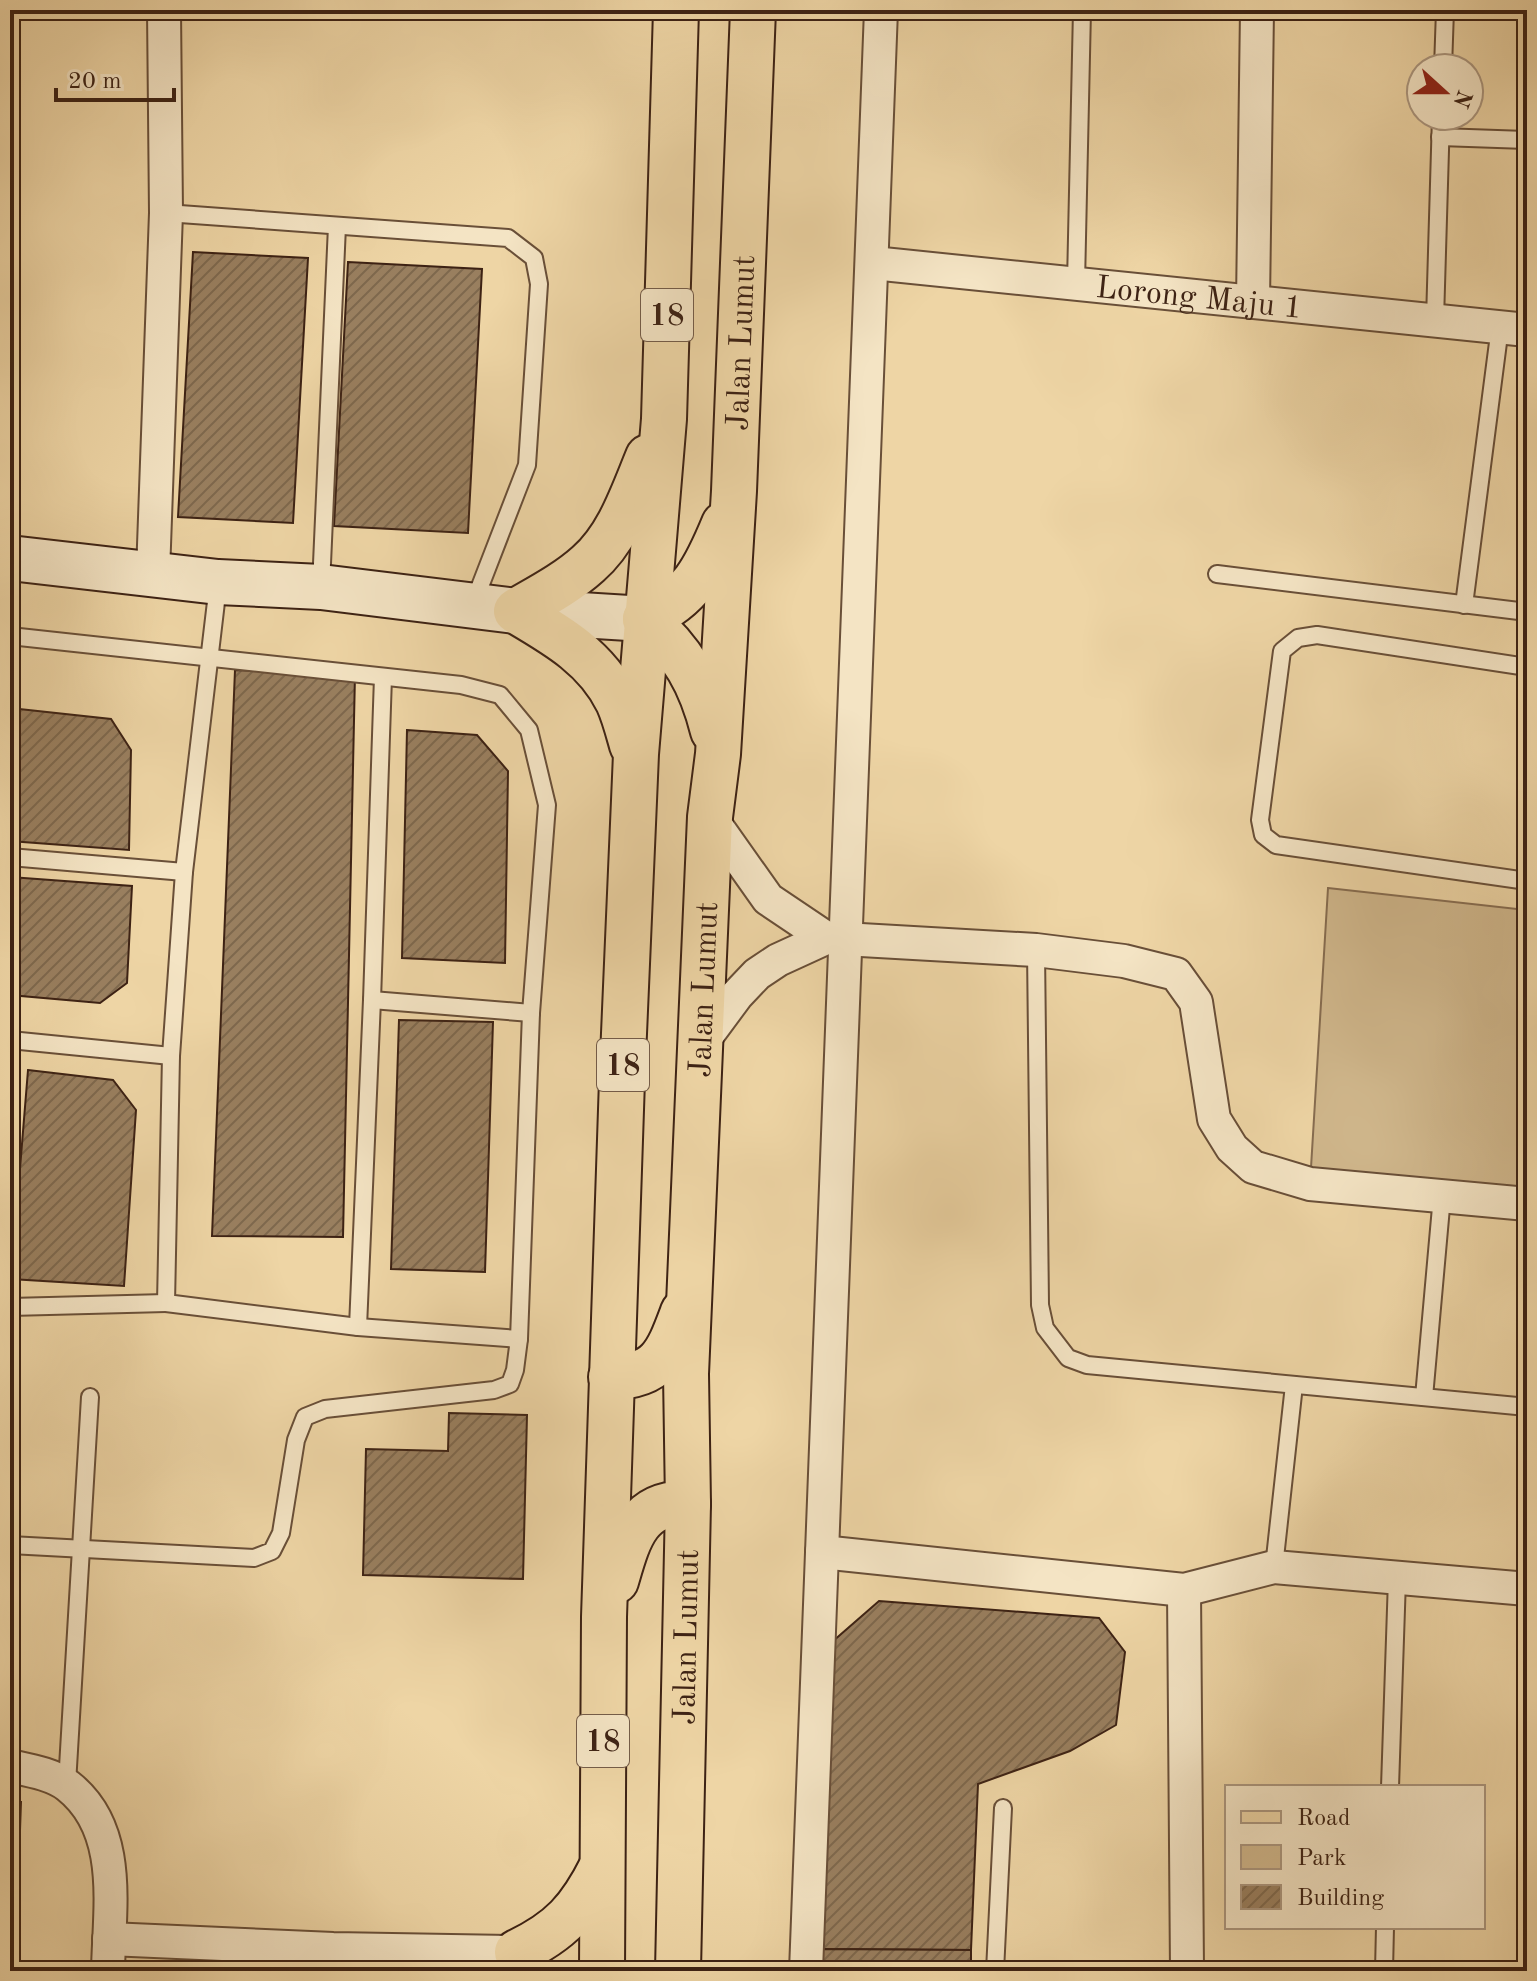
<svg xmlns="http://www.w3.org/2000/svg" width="1537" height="1981" viewBox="0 0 1537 1981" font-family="'Old Standard TT',serif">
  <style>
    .green { fill: #d0b78c; stroke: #866c50; stroke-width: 2 }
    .building { fill: url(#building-hatch); stroke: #3d2214; stroke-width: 2 }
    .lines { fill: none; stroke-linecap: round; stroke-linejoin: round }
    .lane-casing { stroke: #694f38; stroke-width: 20 }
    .street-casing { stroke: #694f38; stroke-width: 36 }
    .secondary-casing { stroke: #3d2214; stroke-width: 48 }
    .primary-casing { stroke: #3d2214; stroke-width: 48 }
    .lane { stroke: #f4e4c4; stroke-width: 16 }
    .street { stroke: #f4e4c4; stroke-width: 32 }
    .secondary { stroke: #f4e4c4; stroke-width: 44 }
    .primary { stroke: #eed5a5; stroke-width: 44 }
    .labels { text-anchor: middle; stroke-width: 6; stroke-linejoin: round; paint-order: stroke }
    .shield { fill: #f4e4c4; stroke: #745c49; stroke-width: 2 }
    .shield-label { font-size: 30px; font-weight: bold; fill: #3d2214 }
    .street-label { font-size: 32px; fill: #3d2214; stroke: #f4e4c4 }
  </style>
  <defs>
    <pattern id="building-hatch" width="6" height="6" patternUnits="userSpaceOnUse" patternTransform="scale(2)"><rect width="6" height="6" fill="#997f5f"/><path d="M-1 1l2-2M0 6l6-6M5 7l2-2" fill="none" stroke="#7e684d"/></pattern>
  </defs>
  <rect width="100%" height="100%" fill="#eed5a5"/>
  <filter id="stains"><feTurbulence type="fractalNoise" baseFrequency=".0025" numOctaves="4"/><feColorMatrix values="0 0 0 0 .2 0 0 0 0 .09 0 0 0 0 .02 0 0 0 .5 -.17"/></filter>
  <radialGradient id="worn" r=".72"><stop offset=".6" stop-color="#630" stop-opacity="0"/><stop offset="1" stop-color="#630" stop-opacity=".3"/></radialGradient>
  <!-- green -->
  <path class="green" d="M1328 888 1527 910V1204L1310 1184Z"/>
  <!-- building -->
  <g class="building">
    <path d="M193 252 308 258 293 523 178 517Z"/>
    <path d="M348 262 482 269 468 533 334 526Z"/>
    <path d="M235 670 355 674 343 1237 212 1236Z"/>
    <path d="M10 708 111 719 131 750 129 850 10 841Z"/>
    <path d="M407 730 477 735 508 771 505 963 402 958Z"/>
    <path d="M10 877 132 886 127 983 100 1003 10 995Z"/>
    <path d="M399 1020 493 1022 485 1272 391 1269Z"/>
    <path d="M28 1070 113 1080 136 1110 124 1286 11 1279Z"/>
    <path d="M449 1413 527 1415 523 1579 363 1575 366 1449 448 1451Z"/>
    <path d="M879 1601 1099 1618 1125 1652 1116 1725 1070 1751 978 1784 971 1950 821 1949 832 1642Z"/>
    <path d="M10 1802H21L15 1971H10Z"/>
    <path d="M821 1949 971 1950V1971H821Z"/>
    <path d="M476 1964 483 1971H384Z"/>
  </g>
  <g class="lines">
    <defs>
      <g id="lane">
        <path d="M1443 68 1445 10"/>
        <path d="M1440 137 1527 140"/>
        <path d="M166 213 508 238 534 258 539 284 527 465 474 602"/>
        <path d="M1076 283 1082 10"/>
        <path d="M1435 320 1441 116"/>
        <path d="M1217 574 1527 612"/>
        <path d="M218 585 184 872 171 1056 166 1303 358 1327 519 1339"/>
        <path d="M321 586 337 226"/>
        <path d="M1464 605 1500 327"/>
        <path d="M10 636 461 685 500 695 529 730 547 805 531 1013 519 1339 515 1370 510 1384 494 1390 325 1409 305 1417 296 1440 281 1533 272 1551 254 1558 10 1545"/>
        <path d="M1527 667 1317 635 1298 638 1282 651 1260 820 1263 835 1276 845 1527 881"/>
        <path d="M10 857 184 872"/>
        <path d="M1036 950 1040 1305 1045 1328 1068 1358 1087 1365 1527 1407"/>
        <path d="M372 1000 531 1013"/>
        <path d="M10 1040 171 1056"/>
        <path d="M10 1307 166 1303"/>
        <path d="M358 1327 372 1000 383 677"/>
        <path d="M1424 1397 1442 1196"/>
        <path d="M1274 1567 1294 1385"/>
        <path d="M67 1784 90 1397"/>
        <path d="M1390 1787 1397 1579"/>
        <path d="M995 1971 1003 1808"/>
        <path d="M1384 1971 1385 1927"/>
      </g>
      <g id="street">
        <path id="s1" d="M873 263 1527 330"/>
        <path d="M1253 302 1257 10"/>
        <path d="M153 573 166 213 164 10"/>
        <path d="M710 817 768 899 826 938"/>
        <path d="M700 1045 737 995 757 974 778 960 826 938 1036 950 1124 961 1176 974 1196 1002 1214 1119 1232 1148 1253 1167 1310 1184 1527 1204"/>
        <path d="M822 1552 1184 1590 1274 1567 1527 1589"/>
        <path d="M1184 1590 1187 1971"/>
        <path d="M10 1766C28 1770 53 1774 68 1786 124 1830 109 1909 108 1971"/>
        <path d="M109 1939 333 1949 517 1952"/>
        <path d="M806 1971 881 10"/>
      </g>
      <path id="secondary" d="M10 558 218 582 321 587 516 611 645 619"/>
      <g id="primary">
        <path d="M645 619C692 597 705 570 724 524"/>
        <path d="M645 619C683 651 701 683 713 731"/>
        <path d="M632 745C628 731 624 715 618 702 597 658 557 635 516 611 540 597 567 583 588 564 619 537 633 493 648 457"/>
        <path d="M611 1377C660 1377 668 1352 683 1312"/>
        <path d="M616 1581C628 1540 637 1501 688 1504"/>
        <path d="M517 1952C561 1931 580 1910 602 1866"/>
        <path d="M602 1971 604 1617 622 1080 636 754 664 419 676 10"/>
        <path id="s2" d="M678 1971 688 1504 686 1374 710 817 718 754 734 491 753 10"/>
      </g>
    </defs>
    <!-- lane casing -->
    <use href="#lane" class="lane-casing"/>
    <!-- street casing -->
    <use href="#street" class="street-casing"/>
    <!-- secondary casing -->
    <use href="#secondary" class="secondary-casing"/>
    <!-- primary casing -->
    <use href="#primary" class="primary-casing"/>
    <!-- lane -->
    <use href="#lane" class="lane"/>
    <!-- street -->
    <use href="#street" class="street"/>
    <!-- secondary -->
    <use href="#secondary" class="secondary"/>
    <!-- primary -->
    <use href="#primary" class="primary"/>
  </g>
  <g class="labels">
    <!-- shield labels -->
    <g class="shield">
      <rect x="641" y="289" width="52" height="52" rx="6"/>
      <rect x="597" y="1039" width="52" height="52" rx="6"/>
      <rect x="577" y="1715" width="52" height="52" rx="6"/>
    </g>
    <g class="shield-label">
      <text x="667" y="325">18</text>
      <text x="623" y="1075">18</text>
      <text x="603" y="1751">18</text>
    </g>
    <!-- street labels -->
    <g class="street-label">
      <text dy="11" stroke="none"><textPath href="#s1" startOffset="328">Lorong Maju 1</textPath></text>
      <text dy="11" stroke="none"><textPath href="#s2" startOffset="1630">Jalan Lumut</textPath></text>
      <text dy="11" stroke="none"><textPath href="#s2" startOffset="982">Jalan Lumut</textPath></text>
      <text dy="11" stroke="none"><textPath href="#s2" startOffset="334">Jalan Lumut</textPath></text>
    </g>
  </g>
  <!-- margin -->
  <rect width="1537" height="1981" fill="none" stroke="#eed5a5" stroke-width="40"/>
  <rect x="12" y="12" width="1513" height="1957" fill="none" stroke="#3d2214" stroke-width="4"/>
  <rect x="20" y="20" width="1497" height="1941" fill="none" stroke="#3d2214" stroke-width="2"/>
  <!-- legend -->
  <rect x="1225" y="1785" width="260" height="144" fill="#f4e4c4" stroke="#ab967e" stroke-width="2"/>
  <rect x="1241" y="1811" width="40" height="12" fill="#eed5a5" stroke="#ab967e" stroke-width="2"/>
  <text x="1297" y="1825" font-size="24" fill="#3d2214">Road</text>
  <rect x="1241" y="1845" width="40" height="24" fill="#d0b78c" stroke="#ab967e" stroke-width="2"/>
  <text x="1297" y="1865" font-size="24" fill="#3d2214">Park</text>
  <rect x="1241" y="1885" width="40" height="24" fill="url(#building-hatch)" stroke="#ab967e" stroke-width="2"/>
  <text x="1297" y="1905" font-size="24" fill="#3d2214">Building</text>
  <!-- north arrow -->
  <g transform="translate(1445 92) rotate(111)"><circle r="38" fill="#f4e4c4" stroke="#ab967e" stroke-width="2"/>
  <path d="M0-6L14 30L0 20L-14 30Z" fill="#8f2418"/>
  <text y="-12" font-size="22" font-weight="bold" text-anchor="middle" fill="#3d2214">N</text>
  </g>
  <!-- scale -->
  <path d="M56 88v12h118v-12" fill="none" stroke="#3d2214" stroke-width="4"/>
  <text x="68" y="88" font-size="24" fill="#3d2214" stroke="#f4e4c4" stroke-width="6" paint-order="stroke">20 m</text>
  <rect width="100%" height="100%" filter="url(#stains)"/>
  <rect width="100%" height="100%" fill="url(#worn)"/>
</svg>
